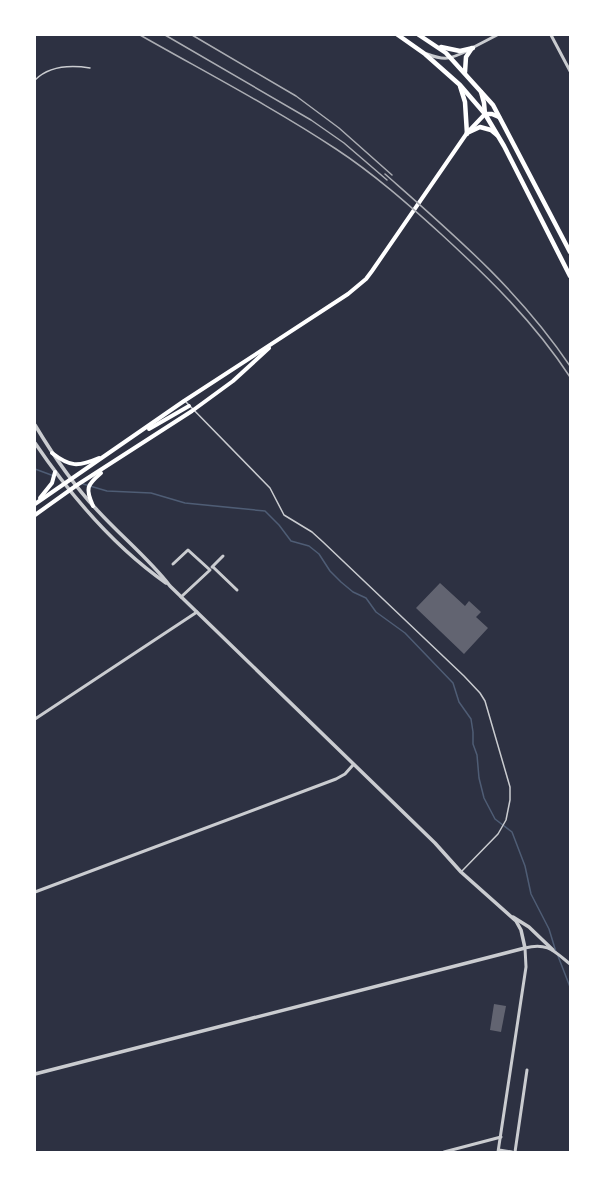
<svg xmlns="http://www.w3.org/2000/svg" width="605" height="1187" viewBox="0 0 605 1187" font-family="Figtree,sans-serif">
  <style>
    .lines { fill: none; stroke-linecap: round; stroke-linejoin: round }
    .stream { stroke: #4f5d75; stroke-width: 1.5 }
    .building { fill: #626471 }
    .service { stroke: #caccd0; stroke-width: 1.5 }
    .minor { stroke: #caccd0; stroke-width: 3 }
    .tertiary { stroke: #caccd0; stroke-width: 3.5 }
    .secondary { stroke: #fff; stroke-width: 4 }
    .primary { stroke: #fff; stroke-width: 4.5 }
    .rail { stroke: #abadb3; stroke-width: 1.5 }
  </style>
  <rect width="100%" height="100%" fill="#2d3142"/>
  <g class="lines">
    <!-- stream -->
    <g class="stream">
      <path d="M35 469 54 476"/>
      <path d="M83 484 107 491 151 493 185 503 265 511 279 525 291 541 309 546 319 554 330 571 341 582 353 592 366 598 376 612 405 633 453 683 459 702 471 719 473 732V744L477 755 479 778 484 798 495 819 512 832 525 866 531 894 549 929 556 952"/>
      <path d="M558 956 570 987"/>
    </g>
  </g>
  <!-- building -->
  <g class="building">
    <path d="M440 583 465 606 469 601 481 612 476 617 488 628 464 654 416 608Z"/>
    <path d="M494 1004 506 1006 501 1032 490 1030Z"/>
  </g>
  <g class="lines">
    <!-- service -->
    <g class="service">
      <path d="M35 80C49 66 71 65 90 68"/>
      <path d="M186 402 270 488 284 515 312 532 323 542 464 676 480 693 485 701 510 787V800L506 820 498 834 461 872"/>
    </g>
    <!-- minor -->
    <g class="minor">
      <path d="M551 35 570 71"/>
      <path d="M472 48 497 35"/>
      <path d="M427 54C445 61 450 59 467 51"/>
      <path d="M173 564 188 550 210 570 181 597"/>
      <path d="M212 567 223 556"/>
      <path d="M213 567 237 590"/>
      <path d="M35 719 197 612"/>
      <path d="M35 892 336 779 345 774 353 765"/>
      <path d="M499 1150 512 1152"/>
      <path d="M444 1152 501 1137"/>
      <path d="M498 1152 526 967 525 948C547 942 554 951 570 964"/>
      <path d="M515 1152 527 1070"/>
    </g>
    <!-- tertiary -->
    <g class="tertiary">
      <path d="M35 425C53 455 74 486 98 511 122 537 149 559 170 586L435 843 461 872 516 921 521 930 525 948 35 1074"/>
      <path d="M35 443C71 496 113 546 166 583"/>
      <path d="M513 917 529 927 553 950"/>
    </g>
    <!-- secondary -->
    <g class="secondary">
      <path d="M149 429 189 406"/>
      <path d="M52 453C70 467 78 467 99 458"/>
      <path d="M40 498 52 483 55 472"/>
      <path d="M35 504 184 401 348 294 366 279 372 271 467 133 485 114"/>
      <path d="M93 506C85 488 87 485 101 473"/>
      <path d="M35 515 77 485 192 411 233 381 269 348"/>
    </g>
    <!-- primary -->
    <g class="primary">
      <path d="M398 35 425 54 460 85 485 114 504 146 570 276"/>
      <path d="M419 35 446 53 493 105 570 252"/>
      <path d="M441 47 460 51 473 48"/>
      <path d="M465 72 466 57 472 48"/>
      <path d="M460 86 465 102 467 134"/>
      <path d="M481 92 484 103 485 114H492L499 117"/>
      <path d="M467 133 480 127 491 130 497 135"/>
    </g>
    <!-- rail -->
    <g class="rail">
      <path d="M140 35C205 72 274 108 336 149 374 174 408 204 441 234 489 278 534 322 570 377"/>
      <path d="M165 35 311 120 344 143 387 180"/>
      <path d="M192 35 296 96 339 128 392 175"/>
      <path d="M385 174C453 234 519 290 570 366"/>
    </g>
  </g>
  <!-- border -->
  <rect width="605" height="1187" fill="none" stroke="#ffffff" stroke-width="72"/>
</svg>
